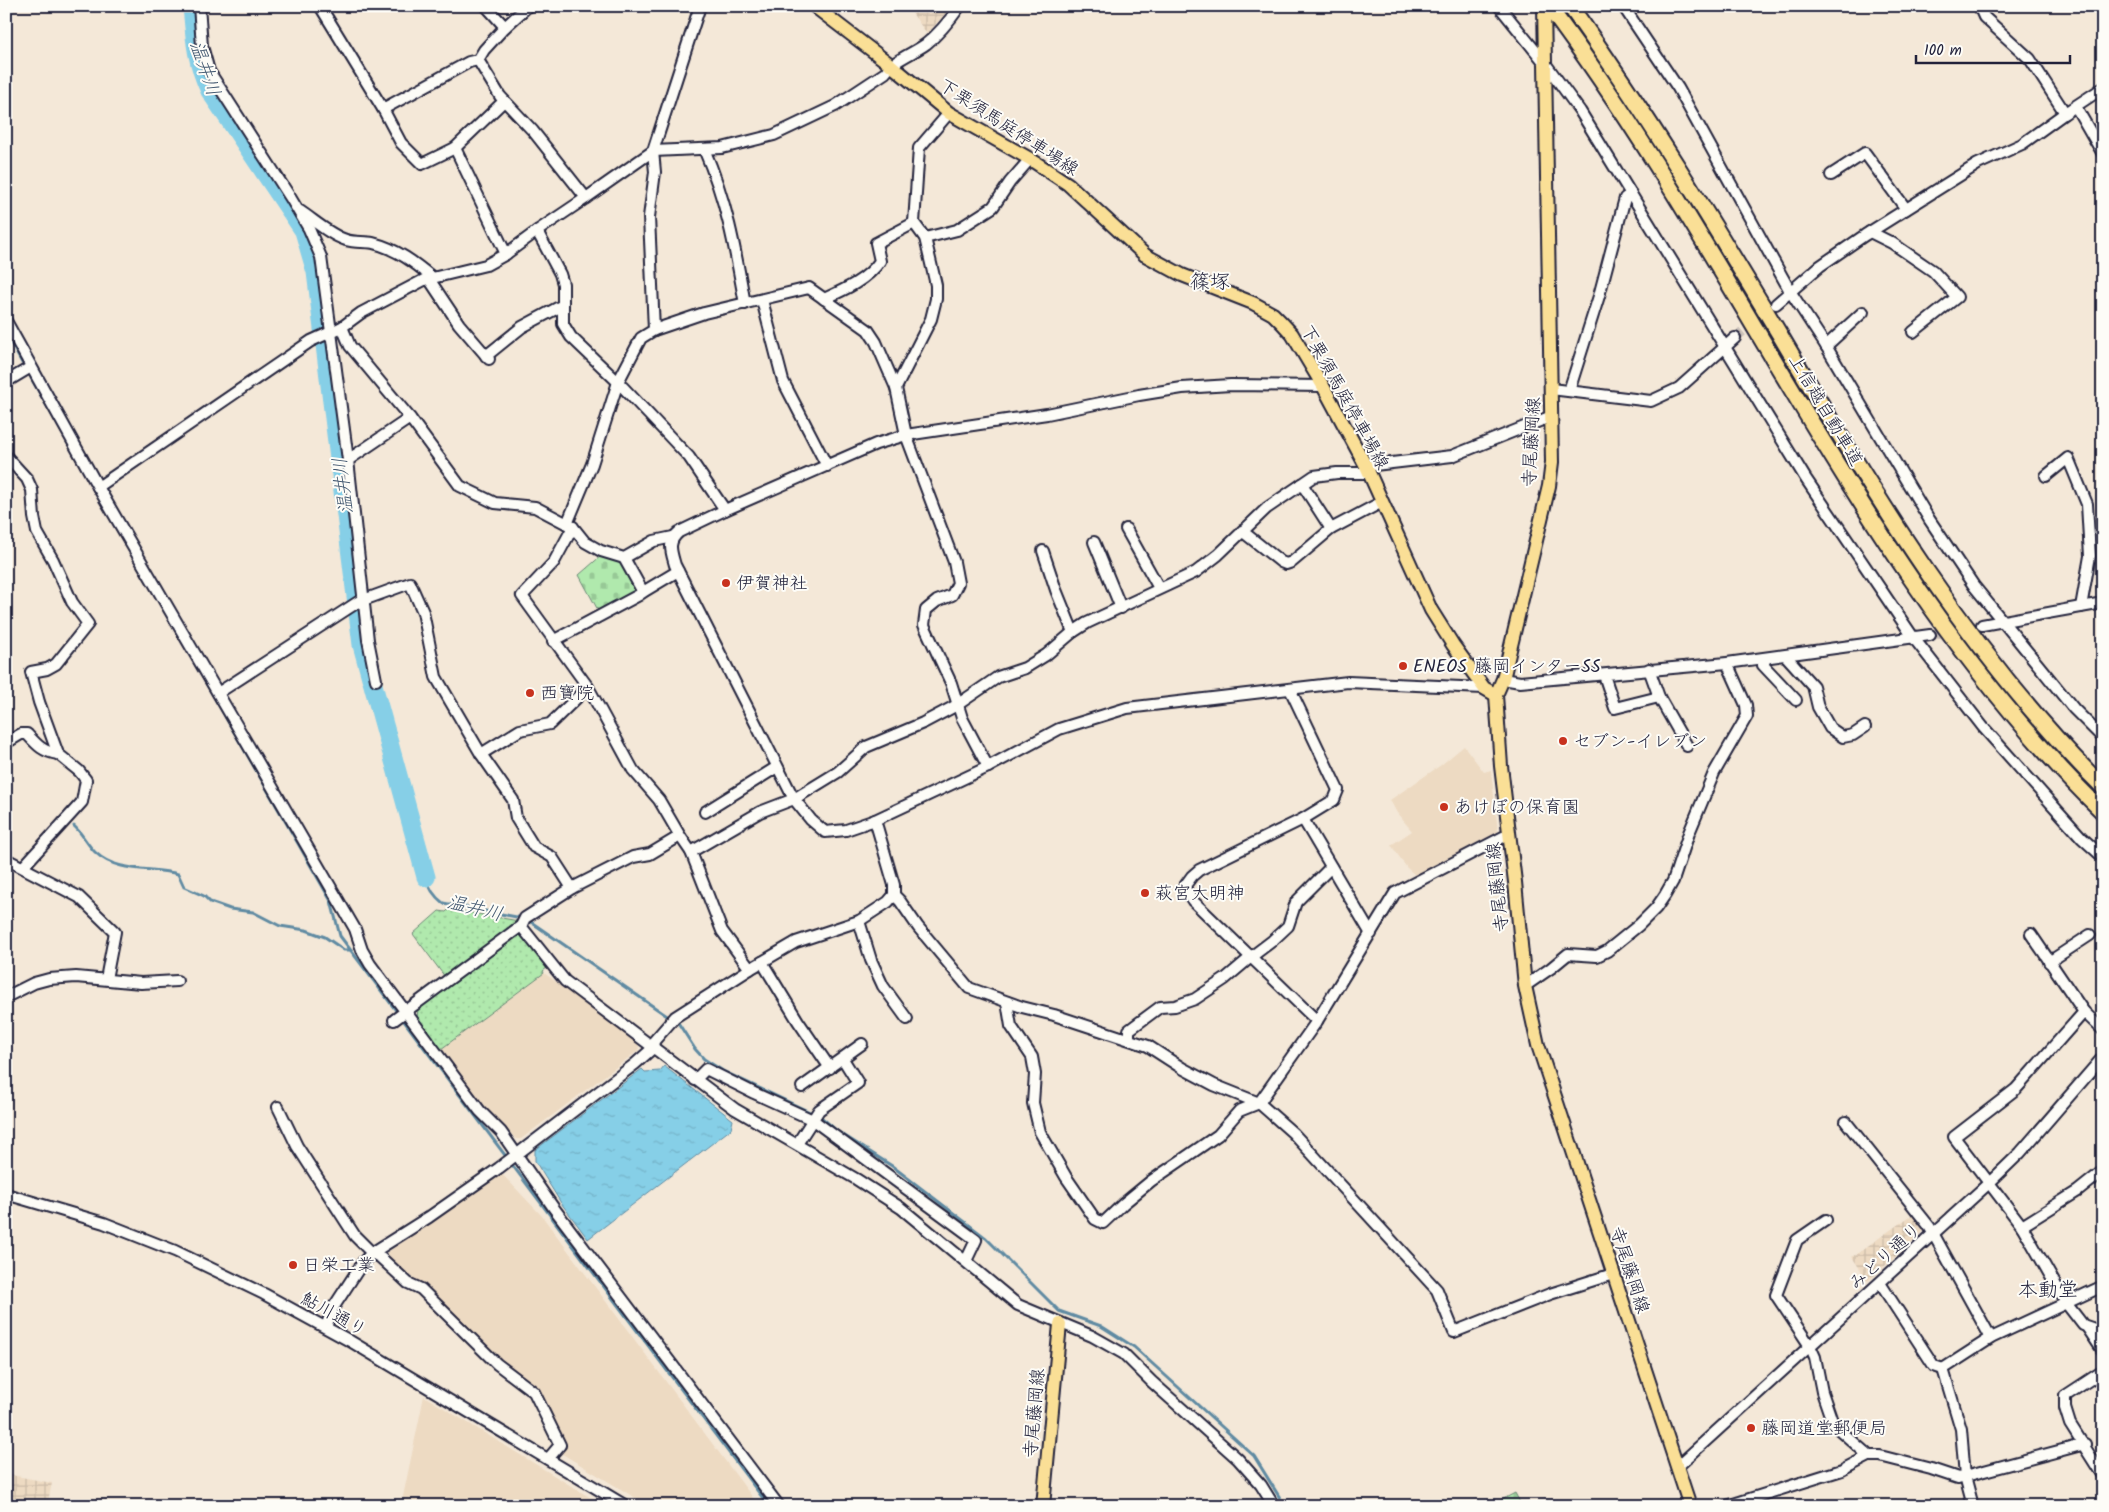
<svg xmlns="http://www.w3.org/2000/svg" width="2109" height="1512" viewBox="0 0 2109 1512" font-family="Kalam,'Klee One',sans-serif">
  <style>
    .built { fill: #eddac2 }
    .industrial { fill: url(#industrial-grid) }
    .cemetery { fill: url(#cemetery-stones); stroke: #698674 }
    .park { fill: url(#park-dots); stroke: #698674 }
    .water { fill: url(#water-ripples); stroke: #5e8aa2 }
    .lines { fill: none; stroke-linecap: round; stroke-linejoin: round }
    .stream { stroke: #5e8aa2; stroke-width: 3 }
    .river { stroke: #86cfe7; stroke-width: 19 }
    .minor-tunnel { stroke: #cac0b9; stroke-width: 10; stroke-dasharray: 10 5; stroke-linecap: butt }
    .minor-casing { stroke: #22223b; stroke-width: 14 }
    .major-casing { stroke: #22223b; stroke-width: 16 }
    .highway-casing { stroke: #22223b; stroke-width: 19 }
    .minor { stroke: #fdfcf7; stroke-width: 10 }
    .major { stroke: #fadf96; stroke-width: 12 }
    .highway { stroke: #fadf96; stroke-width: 15 }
    .poi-dot { fill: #c8321e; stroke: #fdfcf7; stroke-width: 2 }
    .labels { text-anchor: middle; stroke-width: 4; stroke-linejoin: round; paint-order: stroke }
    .street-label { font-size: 18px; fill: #22223b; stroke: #fdfcf7 }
    .poi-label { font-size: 18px; fill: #22223b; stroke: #fdfcf7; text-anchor: start }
    .water-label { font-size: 19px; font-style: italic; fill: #40566f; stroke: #fdfcf7 }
    .quarter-label { font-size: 20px; fill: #22223b; stroke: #fdfcf7 }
  </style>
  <defs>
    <pattern id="industrial-grid" width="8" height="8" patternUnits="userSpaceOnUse" patternTransform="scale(1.25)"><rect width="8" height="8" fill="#eddac2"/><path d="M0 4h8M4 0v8" fill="none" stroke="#cbbba8"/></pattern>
    <pattern id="cemetery-stones" width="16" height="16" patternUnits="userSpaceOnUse" patternTransform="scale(1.25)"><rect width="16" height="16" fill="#b0e9ad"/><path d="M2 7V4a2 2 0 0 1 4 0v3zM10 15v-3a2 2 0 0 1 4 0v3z" fill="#97c896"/></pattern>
    <pattern id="park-dots" width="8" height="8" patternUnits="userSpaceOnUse" patternTransform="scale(1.25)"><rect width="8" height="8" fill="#b0e9ad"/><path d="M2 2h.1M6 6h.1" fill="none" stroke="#97c896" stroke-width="1.8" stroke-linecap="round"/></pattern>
    <pattern id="water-ripples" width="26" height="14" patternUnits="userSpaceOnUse" patternTransform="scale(1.25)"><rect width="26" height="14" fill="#86cfe7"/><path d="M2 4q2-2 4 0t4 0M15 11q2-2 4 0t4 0" fill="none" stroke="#73b1c7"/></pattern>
  </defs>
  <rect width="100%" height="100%" fill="#f4e8d8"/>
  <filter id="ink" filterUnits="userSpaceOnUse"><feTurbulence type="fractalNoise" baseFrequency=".02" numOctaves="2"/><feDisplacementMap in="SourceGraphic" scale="10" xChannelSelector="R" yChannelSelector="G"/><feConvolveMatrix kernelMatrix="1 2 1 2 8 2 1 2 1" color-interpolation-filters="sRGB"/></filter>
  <g filter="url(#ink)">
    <!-- built -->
    <g class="built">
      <path d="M1464 746 1484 772 1491 770 1498 832 1415 875 1407 868 1391 845 1412 831 1397 813 1390 800 1441 765Z"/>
      <path d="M544 973 638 1041 639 1050 521 1139H516L486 1108 441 1049Z"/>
      <path d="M500 1172 542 1216 759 1506H649L559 1452 538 1392 528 1380 499 1360 423 1285 387 1259 385 1254 443 1215Z"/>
      <path d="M424 1396 604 1506H401Z"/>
    </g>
    <!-- industrial -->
    <g class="industrial">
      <path d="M907 6H952L927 34Z"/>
      <path d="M1916 1212 1927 1228 1868 1281 1852 1257Z"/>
      <path d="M6 1474 52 1483 47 1506H6Z"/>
    </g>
    <!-- cemetery -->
    <g class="cemetery">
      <path d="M602 555 620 559 639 590 599 612 579 575Z"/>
      <path d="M1515 1493 1522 1506H1493L1492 1505Z"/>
    </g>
    <!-- park -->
    <g class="park">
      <path d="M449 909 519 921 445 977 413 934 439 911 446 912Z"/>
      <path d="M516 935 525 936 548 967 543 971 544 973 441 1049 417 1018 418 1009Z"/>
    </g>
    <!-- water -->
    <path class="water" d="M664 1066 733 1120 731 1129 588 1239 561 1203 535 1161V1150L642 1069 645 1072 660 1071Z"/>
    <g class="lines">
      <!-- stream -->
      <g class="stream">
        <path d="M6 334 22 363"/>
        <path d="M31 378 85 473"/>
        <path d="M148 582 331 901 340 936 769 1506"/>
        <path d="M74 826C83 834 87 845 96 853 117 873 152 867 178 874L184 887 204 896 210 902 230 909 253 912 280 926 306 930 325 937 344 950H350"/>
        <path d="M426 877C429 889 434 896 443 903L522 918"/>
        <path d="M531 922 670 1018"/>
        <path d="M677 1021 695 1049 704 1059 723 1071 812 1113"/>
        <path d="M822 1118 837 1131 892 1166 986 1238 1059 1311 1101 1326 1134 1347 1254 1456 1285 1506"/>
      </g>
      <!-- river -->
      <path class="river" d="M192 6C195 39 196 61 210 91L304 231 316 272 362 645 426 877"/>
      <!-- minor-tunnel -->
      <g class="minor-tunnel">
        <path d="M1735 338 1770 308"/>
        <path d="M1930 635 1982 625"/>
      </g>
      <defs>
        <g id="minor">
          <path d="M199 6 202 46 209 71 290 197 309 229 321 257 348 460 368 640 376 680"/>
          <path d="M320 6 383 109 401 143 422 164 455 148 504 101"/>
          <path d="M486 6 505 27 484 50 478 60 500 96 533 131 586 198 537 231 560 274 563 284V324L571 337 618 382 689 457 725 510 679 532C667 542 671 551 675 565L794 799 811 820 825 832 846 830 875 820 988 767 1059 729 1127 708 1348 682 1484 688"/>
          <path d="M1499 6 1545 63 1580 111 1806 479 1913 637 1983 727 2082 838 2103 857"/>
          <path d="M1623 6 1678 88 1790 291 1826 346 1929 519 1974 586 2074 709 2103 738"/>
          <path d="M1979 6 1984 17 2030 59 2065 113"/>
          <path d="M505 27 528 6"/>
          <path d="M2076 107 2103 154"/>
          <path d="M383 109 469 62 478 60"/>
          <path d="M949 113 919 148 914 223 925 238 936 285V299L931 319 896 388 906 435 954 562 958 583 952 595 937 601 926 610 924 625 951 683 962 718 988 767"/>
          <path d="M455 148 506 254"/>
          <path d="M704 149C727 202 735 248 745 304"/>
          <path d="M1831 175 1865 153 1906 209"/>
          <path d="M586 198 653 151 722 148 774 135 835 106 885 73C895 59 912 54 926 44 940 33 950 20 960 6"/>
          <path d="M300 211C315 221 330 235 346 240 355 243 365 241 373 243 397 249 415 263 433 278"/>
          <path d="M1870 232 1892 243 1933 271 1957 297 1913 332"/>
          <path d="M925 238 957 230 993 207 1010 182 1030 159"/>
          <path d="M429 279 459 324 489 359"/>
          <path d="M824 299C844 290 867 280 880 261L876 243 914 223"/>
          <path d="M762 300 783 381 827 466"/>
          <path d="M1776 304 1820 266 1865 235 1978 164 2022 144 2065 113 2103 88"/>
          <path d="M6 321 98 487 355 929 362 950 370 964 480 1111 501 1132 553 1207 779 1506"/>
          <path d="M342 327 350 346 410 418 460 486 495 503 535 507 573 527 585 542 601 551 624 558 654 541 673 537"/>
          <path d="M654 330 704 313 809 288 868 330 876 342 896 388"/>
          <path d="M1826 346 1863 312"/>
          <path d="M486 356 522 327 563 305"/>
          <path d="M6 382 31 367"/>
          <path d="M1551 389 1651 401 1679 388 1735 338"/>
          <path d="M1569 391 1599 296 1625 198 1631 194"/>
          <path d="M6 456 27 479 32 490 34 517 37 532 53 560 72 602 88 624 56 664 47 669 31 672 39 702 58 754 79 771 86 780 82 802 23 867"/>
          <path d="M348 460 410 418"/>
          <path d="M1366 466 1452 456 1552 416"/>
          <path d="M2046 476 2068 458 2087 504 2090 556 2081 607"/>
          <path d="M1302 484 1331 529"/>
          <path d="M98 487 311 341 342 327 361 313 424 280 486 265 506 254 537 231"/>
          <path d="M725 510 876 444 906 435 1047 414 1139 395 1182 388 1231 385 1323 386"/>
          <path d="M567 524 592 464 618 382 641 338 654 330 649 217 655 172 653 151 700 6"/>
          <path d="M573 527 554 562 522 596 588 687 633 770 659 800 680 836"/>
          <path d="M1126 529 1159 588"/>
          <path d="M1242 531 1281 562 1286 564 1292 562 1331 529 1382 502"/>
          <path d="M1094 542 1121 608"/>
          <path d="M1043 551 1056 590 1073 632"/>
          <path d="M624 558 643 592"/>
          <path d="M1982 625 2103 603"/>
          <path d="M553 641 639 595 643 592 678 571"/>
          <path d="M1786 656 1813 686 1818 707 1830 728 1843 737 1853 735 1865 727"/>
          <path d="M1766 658 1763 665 1796 700"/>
          <path d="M1649 669 1659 697 1687 746"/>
          <path d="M1604 675 1615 708 1659 697"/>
          <path d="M1503 679 1520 682 1727 663 1930 635"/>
          <path d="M1290 689 1338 790 1334 800 1303 819 1199 870 1192 876 1184 887 1193 901 1317 1021"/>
          <path d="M218 693 358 602 410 583 423 612 436 677 481 754 513 800 516 818 534 847 552 857 572 888"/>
          <path d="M6 743 21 734H27C37 745 43 752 58 754"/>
          <path d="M481 754 520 730 550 724 588 687"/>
          <path d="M705 812 777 767"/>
          <path d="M1303 819 1371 934"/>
          <path d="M691 852 760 812 794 799 838 772 866 747 923 723 957 705 998 677 1025 668 1046 655 1073 632 1087 623 1196 572 1218 555 1267 508 1314 476 1337 473H1369"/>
          <path d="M6 859 79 897 115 932 106 979"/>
          <path d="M894 895 900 901 918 927 969 988 1022 1007 1054 1015 1148 1046 1182 1068 1214 1085 1259 1103 1293 1133 1437 1290 1454 1332 1550 1294 1613 1274"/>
          <path d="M859 921 871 960 883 986 907 1019"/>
          <path d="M521 926 565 981 735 1109 856 1179 901 1208 1018 1305 1092 1336 1124 1354 1152 1382 1238 1459 1261 1485 1274 1506"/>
          <path d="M2031 934 2084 1012"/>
          <path d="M762 962 798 1021 830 1068"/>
          <path d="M2049 962 2090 935"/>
          <path d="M1525 986 1551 968 1568 954 1597 956 1607 951 1639 925 1656 908 1665 895 1673 881 1689 833 1714 773 1747 716 1746 705 1727 663"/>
          <path d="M6 997 34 983 49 979 76 977 141 983 177 981"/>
          <path d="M1007 1002 1011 1026 1032 1057 1035 1074 1033 1103 1040 1132 1066 1177 1095 1219 1103 1223 1123 1204 1151 1181 1218 1135 1239 1111 1259 1103 1317 1021 1395 893 1509 834"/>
          <path d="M394 1020 521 926 525 918 572 888 633 857 650 854 680 836 691 852 722 931 750 969"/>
          <path d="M2103 1030 2084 1012 2016 1089 1954 1137 2022 1226 2066 1303 2083 1325 2103 1332"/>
          <path d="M1129 1039V1030L1160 1007 1175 1006 1195 999 1225 979 1251 957 1272 941 1288 926 1296 902 1331 867"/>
          <path d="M695 1080 706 1069 754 1093 813 1120 976 1240 966 1261"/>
          <path d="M802 1087 862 1044"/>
          <path d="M278 1107 297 1146 355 1236 372 1253 381 1258 408 1283 421 1289 497 1364 534 1392 560 1445 548 1459"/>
          <path d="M1846 1122 1929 1226 1991 1338"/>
          <path d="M797 1144 819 1110 858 1083 843 1059"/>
          <path d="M6 1194 104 1223 175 1251 264 1294 350 1341 626 1506"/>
          <path d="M1826 1220 1797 1240 1776 1295 1810 1346 1815 1357 1822 1392 1833 1424 1869 1456"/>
          <path d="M2022 1226 2078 1191 2103 1171"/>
          <path d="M1880 1283 1934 1366 1943 1369"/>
          <path d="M326 1327 333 1308 363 1262 372 1253 429 1217 499 1168 635 1064 653 1048 654 1041 675 1017 750 969 796 942 859 921 888 902 894 895V885L875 820"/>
          <path d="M2087 1327 2103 1351"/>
          <path d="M2103 1371 2065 1396V1408L2070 1424 2103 1476"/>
          <path d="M1677 1467 1989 1183 2020 1153 2103 1057"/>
          <path d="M1727 1506 1842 1470 1869 1456H1880L1931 1469 1958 1478 2085 1444"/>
          <path d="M1973 1506 1965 1476 1961 1429 1943 1369 1991 1338 2103 1286"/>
          <path d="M2099 1506 2103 1505"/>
        </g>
        <g id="major">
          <path d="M814 6 891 65 949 113 1030 159 1068 184 1145 255 1182 275 1253 303 1273 314 1282 323 1292 334 1323 386 1366 466 1431 610 1453 645 1484 688 1496 695"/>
          <path d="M1544 6 1552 462 1549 486 1503 679 1496 695 1501 766 1515 882 1525 986 1538 1045 1690 1506"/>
          <path d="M1043 1506 1060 1324"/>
        </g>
        <g id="highway">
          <path d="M1548 6C1744 267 1866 581 2103 812"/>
          <path d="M1570 6C1646 112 1713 223 1780 335 1874 494 1970 656 2103 787"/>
        </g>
      </defs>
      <!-- minor casing -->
      <use href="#minor" class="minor-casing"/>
      <!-- major casing -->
      <use href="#major" class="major-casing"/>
      <!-- highway casing -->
      <use href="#highway" class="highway-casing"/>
      <!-- minor -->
      <use href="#minor" class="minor"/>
      <!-- major -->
      <use href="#major" class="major"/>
      <!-- highway -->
      <use href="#highway" class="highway"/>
    </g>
  </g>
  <!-- markers -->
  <g class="poi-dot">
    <circle cx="726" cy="583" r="5"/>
    <circle cx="1403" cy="666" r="5"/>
    <circle cx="530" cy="693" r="5"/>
    <circle cx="1563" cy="741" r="5"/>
    <circle cx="1444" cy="807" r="5"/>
    <circle cx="1145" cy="893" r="5"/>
    <circle cx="293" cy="1265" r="5"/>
    <circle cx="1751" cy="1428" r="5"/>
  </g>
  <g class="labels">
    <!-- street labels -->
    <g class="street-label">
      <text transform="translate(1009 127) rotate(33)" y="6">下栗須馬庭停車場線</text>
      <text transform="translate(1345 397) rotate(61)" y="6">下栗須馬庭停車場線</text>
      <text transform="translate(1826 410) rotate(59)" y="6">上信越自動車道</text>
      <text transform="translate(1531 442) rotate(-87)" y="6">寺尾藤岡線</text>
      <text transform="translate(1497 887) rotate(-96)" y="6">寺尾藤岡線</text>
      <text transform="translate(1885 1256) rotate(-42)" y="6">みどり通り</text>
      <text transform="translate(1630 1270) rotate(72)" y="6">寺尾藤岡線</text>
      <text transform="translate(334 1314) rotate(29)" y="6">鮎川通り</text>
      <text transform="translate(1034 1413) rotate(-85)" y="6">寺尾藤岡線</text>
    </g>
    <!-- poi labels -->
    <g class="poi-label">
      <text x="736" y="589">伊賀神社</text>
      <text x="1413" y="672">ENEOS 藤岡インターSS</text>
      <text x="540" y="699">西寶院</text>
      <text x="1573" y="747">セブン-イレブン</text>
      <text x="1454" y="813">あけぼの保育園</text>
      <text x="1155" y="899">萩宮大明神</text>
      <text x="303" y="1271">日栄工業</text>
      <text x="1761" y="1434">藤岡道堂郵便局</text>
    </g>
    <!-- water labels -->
    <g class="water-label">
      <text transform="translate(206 68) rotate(71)" y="7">温井川</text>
      <text transform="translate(342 486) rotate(-97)" y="7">温井川</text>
      <text transform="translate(475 907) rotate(14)" y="7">温井川</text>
    </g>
    <!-- quarter labels -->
    <g class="quarter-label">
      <text x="1210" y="288">篠塚</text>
      <text x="2048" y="1296">本動堂</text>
    </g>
  </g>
  <!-- margin -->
  <rect width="2109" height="1512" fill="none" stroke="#fdfcf7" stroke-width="25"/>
  <rect x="12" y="12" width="2084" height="1487" fill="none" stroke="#22223b" stroke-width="2" filter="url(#ink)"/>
  <!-- scale -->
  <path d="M1916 55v8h154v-8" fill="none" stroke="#22223b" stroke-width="2.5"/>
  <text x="1924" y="55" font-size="15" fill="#22223b" stroke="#fdfcf7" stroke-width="4" paint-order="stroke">100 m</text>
</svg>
